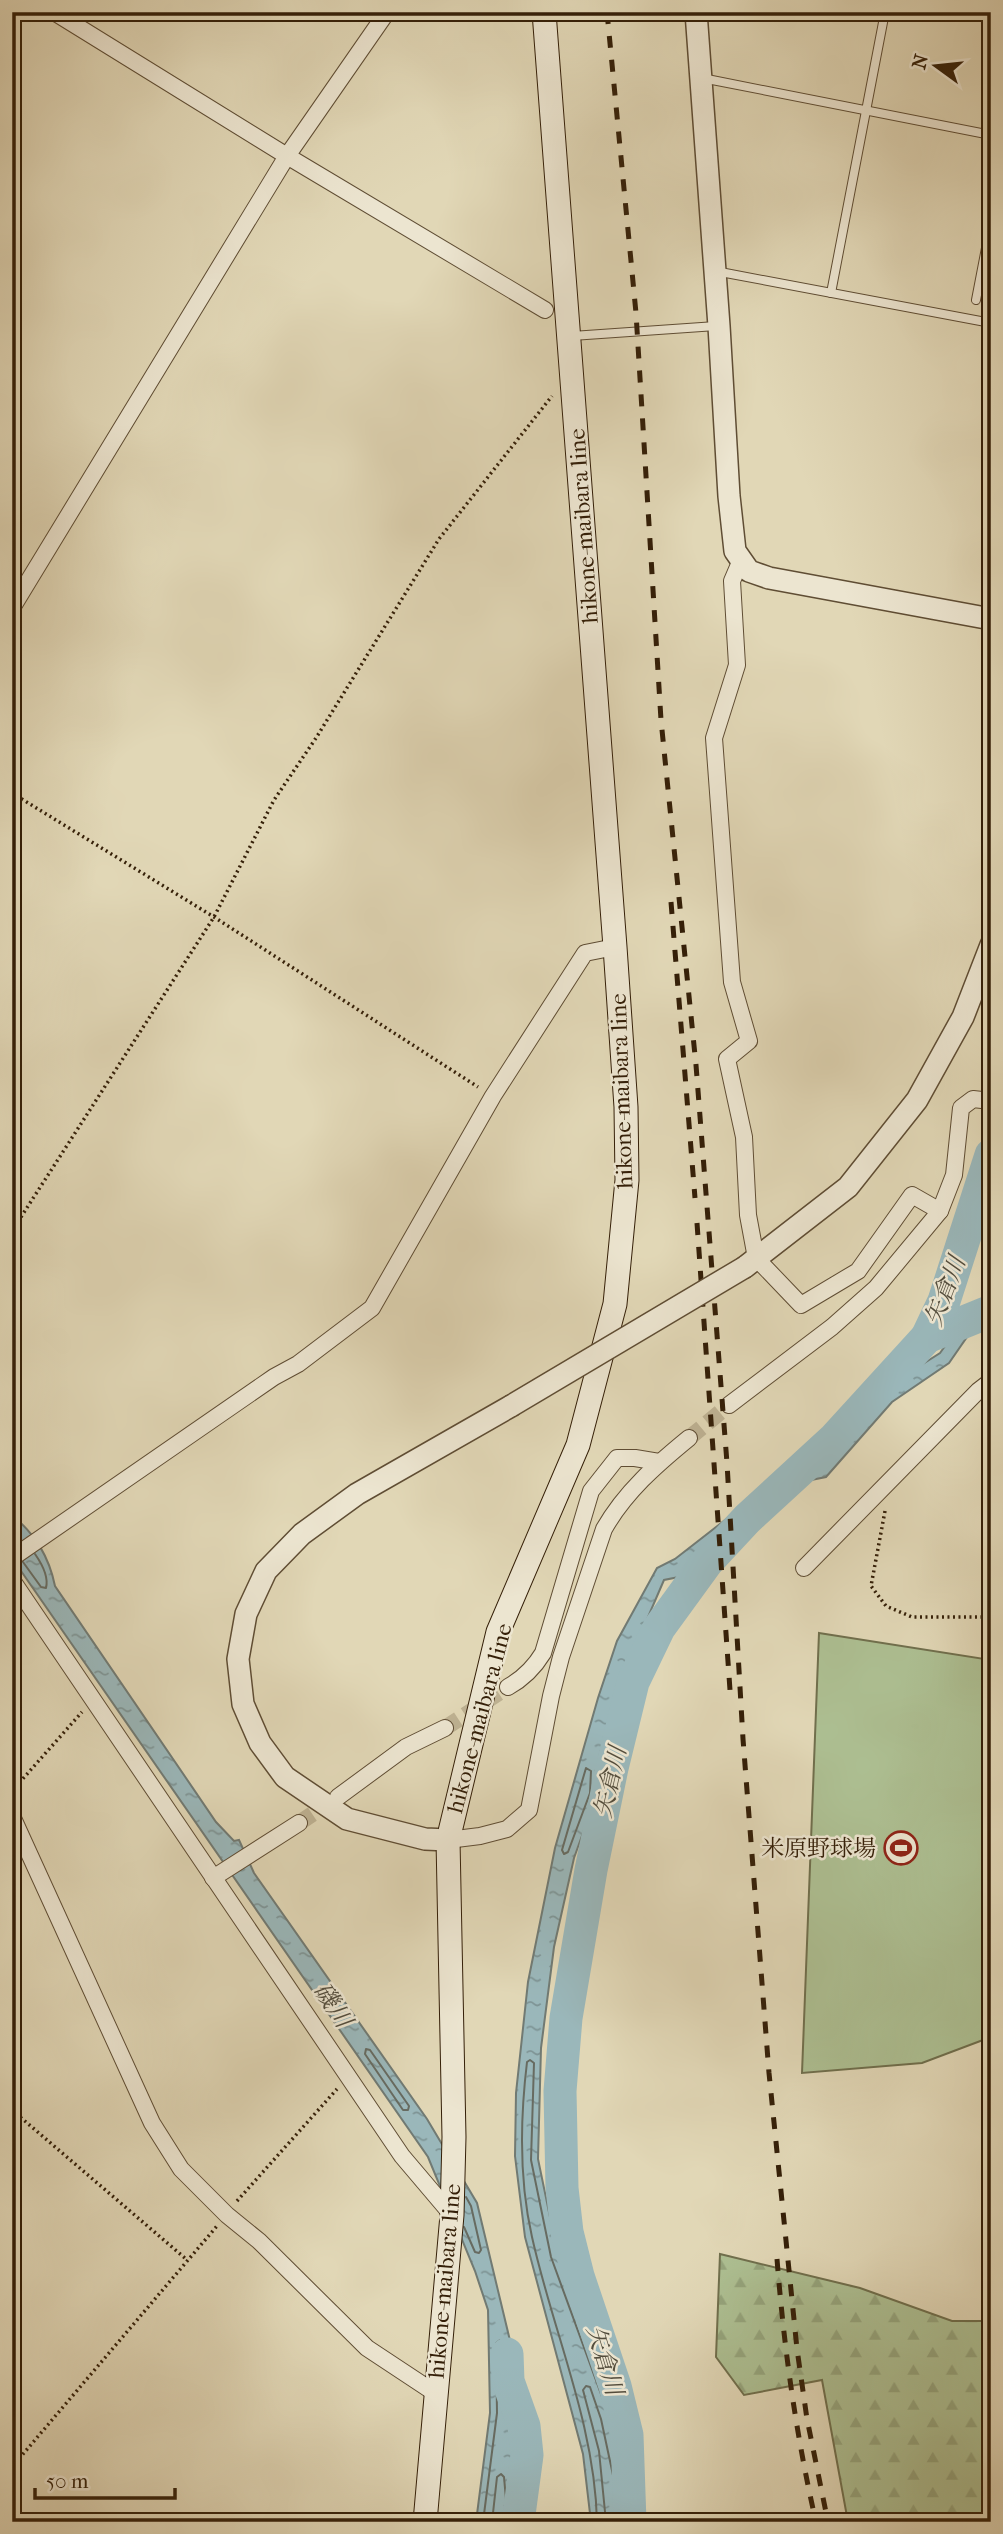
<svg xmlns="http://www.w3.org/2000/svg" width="1003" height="2534" viewBox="0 0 1003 2534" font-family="'IM FELL French Canon','Noto Serif JP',serif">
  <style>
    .forest { fill: url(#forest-firs); stroke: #706f4d; stroke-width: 2 }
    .park { fill: #adbf92; stroke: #706f4d; stroke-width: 2 }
    .water { fill: url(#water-ripples); stroke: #717a73; stroke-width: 2 }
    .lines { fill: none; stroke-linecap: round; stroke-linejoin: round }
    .shore { stroke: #676b61; stroke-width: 2 }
    .river { stroke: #9ab7ba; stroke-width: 33 }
    .minor-tunnel { stroke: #beb293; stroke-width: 16; stroke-dasharray: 16 8; stroke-linecap: butt }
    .service-casing { stroke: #5f4d34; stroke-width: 10 }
    .minor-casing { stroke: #5f4d34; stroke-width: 18 }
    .tertiary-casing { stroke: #5f4d34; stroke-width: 24 }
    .secondary-casing { stroke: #341f08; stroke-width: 25 }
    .path { stroke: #341f08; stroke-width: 3.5; stroke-dasharray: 2 3.5; stroke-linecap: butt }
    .service { stroke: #ece5d0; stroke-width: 8 }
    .minor { stroke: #ece5d0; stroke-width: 16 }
    .tertiary { stroke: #ece5d0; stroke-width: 21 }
    .secondary { stroke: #ece5d0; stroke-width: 23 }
    .rail { stroke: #341f08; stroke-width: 5; stroke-dasharray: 12 12; stroke-linecap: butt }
    .tertiary-bridge-casing { stroke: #5f4d34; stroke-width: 24; stroke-linecap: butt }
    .tertiary-bridge { stroke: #ece5d0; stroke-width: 21 }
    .labels { text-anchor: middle; stroke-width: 5; stroke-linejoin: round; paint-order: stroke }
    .street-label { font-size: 23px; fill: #341f08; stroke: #ece5d0 }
    .poi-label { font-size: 23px; fill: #341f08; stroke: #ece5d0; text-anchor: end }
    .water-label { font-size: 24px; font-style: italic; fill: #534d3d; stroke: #ece5d0 }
  </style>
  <defs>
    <pattern id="forest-firs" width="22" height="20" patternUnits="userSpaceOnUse" patternTransform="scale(1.75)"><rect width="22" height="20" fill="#adbf92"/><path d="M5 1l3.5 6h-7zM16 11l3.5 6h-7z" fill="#95a47c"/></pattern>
    <pattern id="water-ripples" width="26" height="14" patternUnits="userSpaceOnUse" patternTransform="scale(1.75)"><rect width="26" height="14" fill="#9ab7ba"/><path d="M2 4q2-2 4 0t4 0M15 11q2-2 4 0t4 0" fill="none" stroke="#7e9495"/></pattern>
  </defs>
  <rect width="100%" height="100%" fill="#e1d7b6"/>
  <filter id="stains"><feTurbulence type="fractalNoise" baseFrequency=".00286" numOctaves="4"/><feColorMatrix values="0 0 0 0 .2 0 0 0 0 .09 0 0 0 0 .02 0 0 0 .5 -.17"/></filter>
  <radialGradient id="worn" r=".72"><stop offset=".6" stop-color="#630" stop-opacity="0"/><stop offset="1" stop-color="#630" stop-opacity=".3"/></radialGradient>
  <!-- forest -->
  <path class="forest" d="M720 2254 860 2288 952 2321H991V2522H848L822 2380 744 2395 716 2357Z"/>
  <!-- park -->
  <path class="park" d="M819 1633 991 1660V2037L922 2063 802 2073Z"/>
  <!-- water -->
  <g class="water">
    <path d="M973 1307 987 1308 949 1363 892 1402 826 1477 806 1481 786 1501 763 1508 689 1575 664 1580 635 1647 600 1753 597 1794 574 1858 554 1947 541 2048 538 2159 558 2256 616 2415 639 2522H591L583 2454 525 2237 515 2156 516 2093 528 1982 555 1848 598 1698 617 1641 657 1568 675 1559 797 1464 823 1455 882 1390 940 1353Z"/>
    <path d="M12 1515C36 1535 49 1557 55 1586L216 1822 234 1841 239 1840 254 1873 427 2119 477 2203 512 2349 525 2522H476L490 2413 488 2310 475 2271 428 2157 12 1558Z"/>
  </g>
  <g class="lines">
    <!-- shore -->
    <g class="shore">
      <path d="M23 1562 41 1587 46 1588C49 1576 42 1564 35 1554"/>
      <path d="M586 1768 591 1771 590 1793 568 1852 564 1854 562 1850Z"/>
      <path d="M366 2049 370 2050 409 2106 408 2110H403L365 2054Z"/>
      <path d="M464 2227 475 2252 479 2253 481 2250 471 2206 466 2197"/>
      <path d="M483 2522 497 2413 496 2343 500 2340 503 2342 505 2350 517 2522"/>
      <path d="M492 2522 497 2477 501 2474 504 2477 508 2522"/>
      <path d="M597 2522C595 2424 553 2332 532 2237 519 2180 520 2120 527 2062L530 2060 534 2063 531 2160 551 2257 609 2416 632 2522"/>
      <path d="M606 2522 599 2451 583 2390 586 2386 590 2387 601 2419 623 2522"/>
    </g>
    <!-- river -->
    <g class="river">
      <path d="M927 1337 991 1311"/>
      <path d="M507 2354 508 2381 524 2426 527 2455 518 2522"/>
      <path d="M630 2522 627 2435 615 2386 578 2276 567 2232 562 2188 560 2091 566 2018 591 1870 612 1768 633 1682 659 1628 707 1562 747 1519 833 1440 927 1337 944 1301 991 1155"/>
    </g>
    <!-- minor-tunnel -->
    <g class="minor-tunnel">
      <path d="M689 1438 729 1405"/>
      <path d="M445 1728 508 1687"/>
      <path d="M299 1823 335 1799"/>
    </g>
    <defs>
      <g id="service">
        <path d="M702 78 991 135"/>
        <path d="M715 271 991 323"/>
        <path d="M831 293 885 12"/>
        <path d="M976 300 991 222"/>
        <path d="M572 336 716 326"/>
      </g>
      <g id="minor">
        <path d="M54 12 287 156 545 310"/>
        <path d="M741 560 732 581 737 665 714 738 732 982 749 1041 727 1059 744 1137 748 1215 756 1258 801 1305 858 1271 912 1195 940 1211"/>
        <path d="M12 608 287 156 387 12"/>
        <path d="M729 1405 832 1327 876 1288 940 1211 954 1175 961 1108 973 1099 991 1101"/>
        <path d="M12 1558 274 1377 298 1364 372 1308 493 1096 585 953 615 947"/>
        <path d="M804 1568 978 1391 991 1381"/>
        <path d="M12 1580 402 2156 452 2215"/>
        <path d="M508 1687C524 1678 534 1668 543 1653L591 1491 617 1458H635L659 1462"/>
        <path d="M338 1797 406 1747 445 1728"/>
        <path d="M12 1816 152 2123 181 2169 227 2215 259 2241 367 2348 435 2393"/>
        <path d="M448 1840 480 1836 507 1829 529 1810 551 1696 561 1657 604 1529C625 1492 656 1465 689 1438"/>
        <path d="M213 1878 299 1823"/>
      </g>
      <g id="tertiary">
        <path d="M696 12 719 326 729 496 735 551 749 571 769 578 991 619"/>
        <path d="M745 1267 848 1187 917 1100 963 1017 991 945"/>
        <path d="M448 1840 425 1839 347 1819 285 1777 260 1743 243 1704 238 1659 246 1614 266 1571 302 1534 357 1494 511 1406"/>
      </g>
      <path id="secondary" d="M425 2522 452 2215 454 2137 448 1840 498 1632 578 1445 615 1304 627 1180 626 1107 615 947 544 12"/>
    </defs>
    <!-- service casing -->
    <use href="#service" class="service-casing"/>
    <!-- minor casing -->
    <use href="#minor" class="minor-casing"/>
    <!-- tertiary casing -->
    <use href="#tertiary" class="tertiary-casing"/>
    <!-- secondary casing -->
    <use href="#secondary" class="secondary-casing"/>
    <!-- path -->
    <g class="path">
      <path d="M12 793 214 917 478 1087"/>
      <path d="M12 1231 214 917 274 800 316 738 439 539 552 396"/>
      <path d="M885 1511 871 1586 886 1606 912 1617H991"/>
      <path d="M12 1791 82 1712"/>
      <path d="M12 2110 186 2259"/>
      <path d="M237 2201 337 2089"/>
      <path d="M12 2467 217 2226"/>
    </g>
    <!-- service -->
    <use href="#service" class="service"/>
    <!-- minor -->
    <use href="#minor" class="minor"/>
    <!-- tertiary -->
    <use href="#tertiary" class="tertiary"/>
    <!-- secondary -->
    <use href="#secondary" class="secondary"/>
    <!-- rail -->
    <g class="rail">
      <path d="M607 12 636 313 661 720 696 1065 727 1463 743 1739 769 2073 797 2349 807 2419 828 2522"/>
      <path d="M671 902 695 1198"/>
      <path d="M697 1223 730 1690"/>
      <path d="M777 2259C784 2348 796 2435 816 2522"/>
    </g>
    <defs>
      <path id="tertiary-bridge" d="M511 1406 745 1267"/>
    </defs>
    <!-- tertiary-bridge casing -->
    <use href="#tertiary-bridge" class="tertiary-bridge-casing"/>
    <!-- tertiary-bridge -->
    <use href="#tertiary-bridge" class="tertiary-bridge"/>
  </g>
  <!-- icons -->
  <defs>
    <symbol id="stadium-ring" viewBox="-11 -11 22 22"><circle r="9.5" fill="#ece5d0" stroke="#8f2418" stroke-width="1.5"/><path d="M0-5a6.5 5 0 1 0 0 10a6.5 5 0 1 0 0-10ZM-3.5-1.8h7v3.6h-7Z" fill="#8f2418"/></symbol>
  </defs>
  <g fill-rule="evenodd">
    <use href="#stadium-ring" x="882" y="1829" width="38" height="38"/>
  </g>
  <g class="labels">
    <!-- street labels -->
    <g class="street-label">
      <text transform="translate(583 526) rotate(-94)" y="8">hikone-maibara line</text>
      <text transform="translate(621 1091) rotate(-92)" y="8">hikone-maibara line</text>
      <text transform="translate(479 1718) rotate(-75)" y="8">hikone-maibara line</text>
      <text transform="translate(444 2281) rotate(-85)" y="8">hikone-maibara line</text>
    </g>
    <!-- poi labels -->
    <g class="poi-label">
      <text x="876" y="1856">米原野球場</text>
    </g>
    <!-- water labels -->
    <g class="water-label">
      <text transform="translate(945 1291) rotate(-69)" y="8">矢倉川</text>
      <text transform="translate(610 1782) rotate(-77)" y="8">矢倉川</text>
      <text transform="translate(333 2005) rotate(56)" y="8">磯川</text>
      <text transform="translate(605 2360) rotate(73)" y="8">矢倉川</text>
    </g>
  </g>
  <!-- margin -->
  <rect width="1003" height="2534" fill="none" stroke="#e1d7b6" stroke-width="42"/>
  <rect x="14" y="14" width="975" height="2506" fill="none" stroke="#341f08" stroke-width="3.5"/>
  <rect x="21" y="21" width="961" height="2492" fill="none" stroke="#341f08" stroke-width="2"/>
  <!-- north arrow -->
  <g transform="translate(936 66) rotate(285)" stroke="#ece5d0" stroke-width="5" paint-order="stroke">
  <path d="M0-5L12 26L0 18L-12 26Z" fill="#341f08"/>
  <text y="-10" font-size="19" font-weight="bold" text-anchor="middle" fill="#341f08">N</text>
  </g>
  <!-- scale -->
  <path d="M35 2488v10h140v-10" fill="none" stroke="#341f08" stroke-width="3.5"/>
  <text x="46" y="2488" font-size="21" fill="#341f08" stroke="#ece5d0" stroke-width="5" paint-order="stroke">50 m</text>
  <rect width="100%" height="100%" filter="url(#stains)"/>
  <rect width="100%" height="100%" fill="url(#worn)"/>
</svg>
